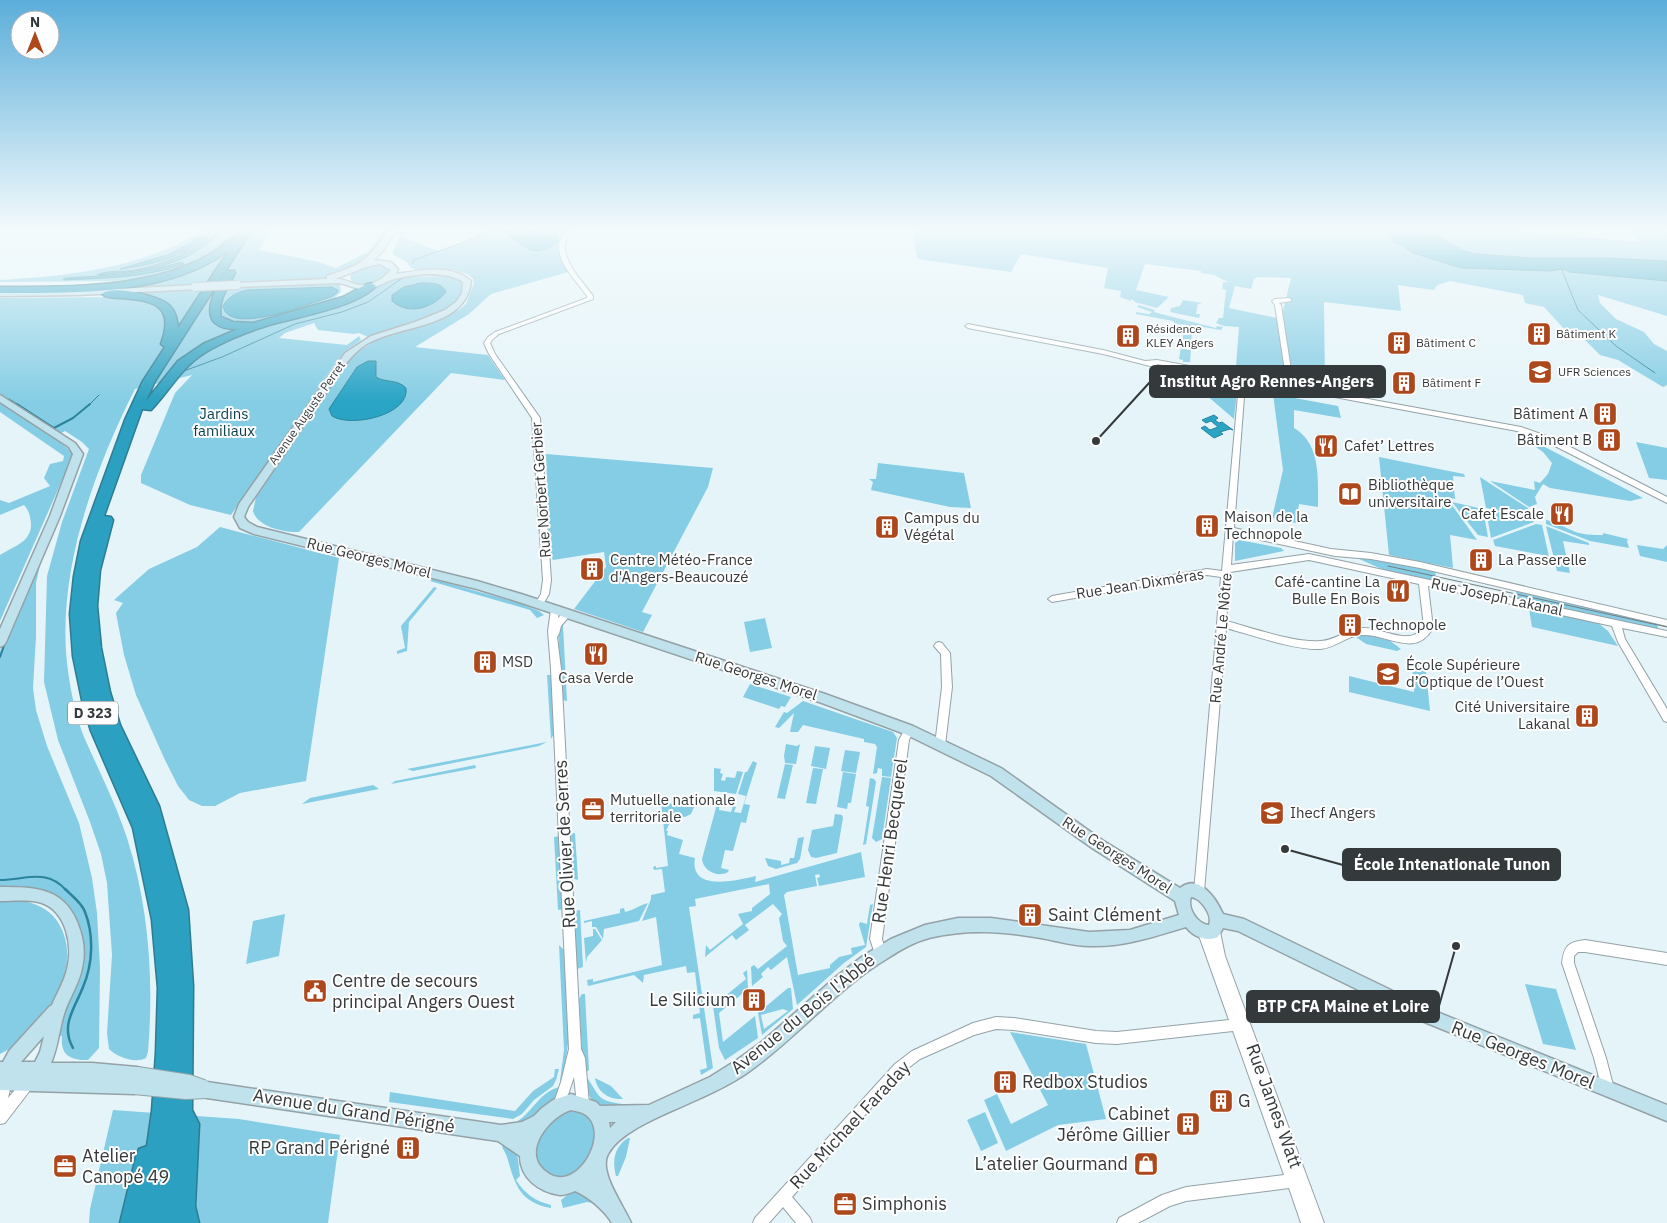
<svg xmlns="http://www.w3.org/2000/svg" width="1667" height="1223" viewBox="0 0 1667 1223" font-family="'IBM Plex Sans',sans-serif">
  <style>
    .green { fill: #85cde4; fill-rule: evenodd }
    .water { fill: #29a4c5; stroke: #2c849c }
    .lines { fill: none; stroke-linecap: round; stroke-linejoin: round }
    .stream-far2 { stroke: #2c849c; stroke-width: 1 }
    .stream-far1 { stroke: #2c849c; stroke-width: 2 }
    .stream { stroke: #2c849c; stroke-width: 2.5 }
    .street-casing { stroke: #94a2a7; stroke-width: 2 }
    .secondary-casing { stroke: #94a2a7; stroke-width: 3 }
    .highway-casing { stroke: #2f7c92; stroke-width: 3 }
    .street { fill: #fff; fill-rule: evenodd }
    .secondary { fill: #c0e2ec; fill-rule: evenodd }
    .highway { fill: #2ca0c0; fill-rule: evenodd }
    .tram { stroke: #747d80; stroke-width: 1 }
    .secondary-bridge-far1-casing { stroke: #94a2a7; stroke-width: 10; stroke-linecap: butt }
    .secondary-bridge-casing { stroke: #94a2a7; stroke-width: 18; stroke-linecap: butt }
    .secondary-bridge-far1 { stroke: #c0e2ec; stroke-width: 8 }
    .secondary-bridge { stroke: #c0e2ec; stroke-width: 16 }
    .labels { text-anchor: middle; stroke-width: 4; stroke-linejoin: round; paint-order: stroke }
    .far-poi-label { font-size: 12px; fill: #343a3c; stroke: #fefefe; text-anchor: start }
    .far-street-label { font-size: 12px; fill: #343a3c; stroke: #fefefe }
    .shield { fill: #fefefe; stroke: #717576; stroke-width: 1 }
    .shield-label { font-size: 14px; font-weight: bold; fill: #343a3c }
    .park-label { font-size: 15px; fill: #073d4b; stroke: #fefefe }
    .poi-label { font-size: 15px; fill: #343a3c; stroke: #fefefe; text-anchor: start }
    .street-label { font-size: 15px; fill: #343a3c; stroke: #fefefe }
    .near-street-label { font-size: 18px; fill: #343a3c; stroke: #fefefe }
    .near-poi-label { font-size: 18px; fill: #343a3c; stroke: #fefefe; text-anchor: start }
    .leader { fill: none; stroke: #343a3c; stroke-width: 2 }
    .callout-dot { fill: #343a3c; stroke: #fefefe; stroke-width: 2 }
    .callout { fill: #343a3c; stroke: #343a3c; stroke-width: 2 }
    .callout-label { font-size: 16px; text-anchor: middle; font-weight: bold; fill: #fff }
  </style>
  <rect width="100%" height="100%" fill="#e5f4f9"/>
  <!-- green -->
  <g class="green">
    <path d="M202 231H270L259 250 319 262 336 268 368 252 384 231H388C375 254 361 264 337 274L338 282 343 284 340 285 341 292 335 297 349 301 370 289 385 284 392 279 401 277 449 276 460 281 463 287 456 302 446 310 368 337 359 333 354 334 318 330 314 323 285 333 279 338 347 345 359 336 361 340 344 352 337 361 231 515 190 505 141 483V475L175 393 192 375 135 389C93 472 55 577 68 671 71 693 76 717 84 737 99 771 116 804 127 838 149 906 154 981 148 1052L146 1058C135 1064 117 1057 109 1049L107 1033 112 955 107 883 101 854 90 822 58 740 44 682 47 576 62 522 89 449 82 442 65 431 54 437 72 452 71 460 0 621V555C14 546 32 542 31 523 30 515 29 511 24 505L0 515V500L9 503 50 486 44 478 50 464 63 461 64 456 0 412V298L120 297 141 278 112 281 0 282V280C69 276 142 268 202 231ZM427 283 436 284 412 309 400 306 401 289 412 284ZM332 287 336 288 337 293 331 297 261 318 247 319V290Z"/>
    <path d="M402 231H405L403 237 438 251 475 238 485 231H567L562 241 568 272 491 294 469 314 415 347 488 355 505 380 451 373 299 532C285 533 257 527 253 511L256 497 352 356 378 339 446 317 460 309 466 304 474 283 473 279 469 275 455 270H417L411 268 407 262 392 254Z"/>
    <path d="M912 231H1386L1395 243 1402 245 1413 253 1461 268 1551 271 1562 269 1570 272 1667 281V316L1598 295 1600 303 1616 319 1644 332 1654 344 1667 351V385L1663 387 1618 360 1600 355 1579 334 1566 331 1544 307 1525 303 1523 295 1450 281 1438 285 1433 290 1398 285 1401 311 1324 302 1325 388 1244 374 1236 366 1239 327 1224 326 1216 323 1219 318H1223L1226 290 1222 289 1223 282H1228L1214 275 1201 273V271L1145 264 1136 290 1169 297 1157 308 1135 302 1133 300 1131 299V301L1120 297 1121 291 1104 288 1108 268 1021 254 1011 272 917 259ZM1258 277 1291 278 1282 315 1277 318 1229 308 1235 286 1251 289 1254 279Z"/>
    <path d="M1432 231H1521L1639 242 1633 231H1667V261L1603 258H1531L1475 254 1461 250Z"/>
    <path d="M376 265 383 266 389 269V273C379 283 363 288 351 280L350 276 355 271 361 267Z"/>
    <path d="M1183 300 1203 303 1198 304 1196 314H1200L1199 318 1170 312 1171 308 1180 306Z"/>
    <path d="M1139 305 1155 310 1154 312 1165 315 1216 328 1217 326 1223 327 1221 330 1197 326 1193 327 1190 347H1187V350H1191L1190 362H1183V360L1179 359 1184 329H1188L1189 325 1176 324 1173 321 1136 314V312L1149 314 1152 312 1137 307Z"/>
    <path d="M1183 375 1225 383 1237 391 1234 419Z"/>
    <path d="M1273 394 1338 406 1341 418 1294 410V428C1321 444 1318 479 1318 507L1299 504 1296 523 1272 518 1283 470Z"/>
    <path d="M1636 442 1667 448V480L1649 478Z"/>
    <path d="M1533 445 1543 446 1643 498 1630 501 1550 488 1543 484 1535 497 1537 504 1529 507 1490 481 1535 490 1534 481 1540 483 1548 474 1552 463 1543 452Z"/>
    <path d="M546 454 713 468 708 487 642 612 652 615 643 632 574 609 606 567 604 552 553 560 550 554Z"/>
    <path d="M1379 457 1464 474 1465 477 1453 476 1455 499 1446 497 1445 499 1449 501 1477 540 1450 535 1453 568 1389 555Z"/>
    <path d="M878 463 964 473 971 508 950 507 871 490 873 482 869 479H876Z"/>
    <path d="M1480 477 1528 508 1530 517 1486 508Z"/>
    <path d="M1452 502 1483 509 1488 537 1478 535Z"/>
    <path d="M1486 510 1531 518 1534 522 1491 538Z"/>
    <path d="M1546 520C1556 522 1562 526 1571 530 1581 535 1593 535 1603 535V533L1628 539 1627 541 1629 548 1590 541 1546 524Z"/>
    <path d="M1536 524 1542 525 1551 566 1545 565 1543 555 1495 546 1493 540Z"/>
    <path d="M1546 526 1589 543V545L1563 541 1570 573 1557 571Z"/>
    <path d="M220 527 339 558 306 781 240 793 215 806H202L189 800 178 786 164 758 136 695 124 655 116 613 123 603 114 600 149 569 197 547Z"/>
    <path d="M1239 540 1281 548 1284 551 1235 561V543Z"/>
    <path d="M1637 545 1663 549 1667 545V562L1640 556Z"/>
    <path d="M44 548 36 583V637L33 688 36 710 47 746 79 823 92 878 97 913 100 968 99 1048 88 1060C71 1060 60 1056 62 1036H57L58 1029 83 959C84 939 76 903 54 896 37 890 17 890 0 887V651Z"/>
    <path d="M1364 557 1435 571 1437 582 1386 571 1357 558Z"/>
    <path d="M433 579 519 603 539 611 544 615 537 618 530 610 430 581Z"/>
    <path d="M434 587 437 588 409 622 407 651 397 654V651L405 648 401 626Z"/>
    <path d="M1515 588 1559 601 1656 622 1659 630 1518 600Z"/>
    <path d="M1529 609 1597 622 1608 631 1618 646 1532 627Z"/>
    <path d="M765 618 772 648 750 652 744 622Z"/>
    <path d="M562 622 563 626 567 701 562 700 558 629Z"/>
    <path d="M1364 635 1389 640 1401 649 1397 651 1366 644 1356 637Z"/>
    <path d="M1413 660 1426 671 1430 711 1349 692V676L1414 692 1412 661Z"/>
    <path d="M547 675H551L552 679 554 734 551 739Z"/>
    <path d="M750 684 791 697 785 707 781 706 779 709 743 697Z"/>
    <path d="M803 701 893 732 897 738 891 777 882 776V769L878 768 877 773 873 774 877 747 875 744 864 742V739L803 725 798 732H790L794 713 779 728 775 727 784 712 787 713Z"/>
    <path d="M547 742 539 746 413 771 407 769Z"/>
    <path d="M786 744 797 746 800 744 796 764 785 763 784 756Z"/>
    <path d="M815 746 830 748 826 769 811 766Z"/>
    <path d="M845 750 860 752 856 773 841 771Z"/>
    <path d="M753 761 757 763 744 804 750 805 746 823 741 822 733 851 725 850 721 868 729 870 728 872C718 878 703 871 702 859L717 804H720L719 810 731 812 733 806 736 807 734 812 741 813 746 796 738 794 745 772H747Z"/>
    <path d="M785 764 793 765 785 799 777 798Z"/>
    <path d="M475 765 476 768 391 784 395 781Z"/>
    <path d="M714 768 721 769 720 773 723 774 721 780 725 781 726 777 735 778 737 771 743 772 736 794 714 791Z"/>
    <path d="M813 768 823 769 816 804 806 803Z"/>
    <path d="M843 772 856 774 851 803H848L847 809 837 807Z"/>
    <path d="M882 777 891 778 882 839 876 842 872 838Z"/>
    <path d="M870 778 874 779 876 782 866 844 863 845 869 807 866 806Z"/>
    <path d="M373 785 379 789 302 804 310 798Z"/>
    <path d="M661 802 694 807 691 814 685 817 673 815 666 831H668L667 835 683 840 679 854 695 858C689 893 738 880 756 876L755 882 861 852 865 877 819 886 817 878 820 877 819 874 815 875 817 886 787 892 784 895 798 975 830 968V965L839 957 852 954 851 948 865 945 859 925 860 922 867 924 870 905 873 904 866 947 844 963 797 1005 787 957 771 970 768 967 761 974 763 977 752 986 751 967 754 965 758 969 787 946 783 941 779 918 782 914 773 904 745 925 749 930 736 940 732 935 705 957 706 945 710 950 743 924 738 914 752 911V908L770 894 769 884 695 899 696 906 689 907 713 1068 701 1075 700 1070 707 1068 700 1018 693 1019V1015L700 1013 695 972 687 973 686 966 644 975 643 983 634 975 588 986 587 980 593 979V982L662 965 656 917 642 921 651 899V895L665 892 662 869 654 870 653 867 656 866V868L668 866Z"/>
    <path d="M835 814 842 815 843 818 837 853 816 858 811 857 808 850 812 830 833 826Z"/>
    <path d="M575 833 578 880 572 878 569 834Z"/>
    <path d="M560 836 564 909 558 910 554 837Z"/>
    <path d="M804 837 800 859 797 863 776 869 768 866 765 858 781 861V865L789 863 790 858H794L798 838Z"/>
    <path d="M0 900C14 900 28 900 41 907 53 913 60 923 64 935 79 979 38 1036 0 1054Z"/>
    <path d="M648 903 639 921 604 929 603 939 596 927H592V921L584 923V921L620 913V909L624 908 625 912C635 910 639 905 648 903Z"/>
    <path d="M580 910 583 967 577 969 573 911Z"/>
    <path d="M285 914 279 956 246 964 253 921Z"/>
    <path d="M593 929H595L602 940 587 957 586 963 584 938 593 936Z"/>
    <path d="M559 945 565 951 569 1036 563 1081H560L564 1050Z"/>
    <path d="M747 970 748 989 719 1013 723 1042 755 1016 758 1038 725 1060 719 1048 712 999 715 996 719 1001 746 979 743 973Z"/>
    <path d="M1525 984 1556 989 1576 1050 1543 1044Z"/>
    <path d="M788 988H791L793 1009 762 1035 758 1013ZM783 1009 788 1011 764 1029 761 1015Z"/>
    <path d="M582 994H585L589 1070 583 1075 579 999Z"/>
    <path d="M1010 1032 1086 1044 1106 1119 1058 1125 1006 1151 984 1100 997 1094 1011 1124 1048 1105Z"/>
    <path d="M555 1069H559L556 1080 553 1086 534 1100 522 1114 513 1119 389 1102 390 1092 515 1111 533 1091 554 1077Z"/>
    <path d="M595 1078 611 1086 623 1099C609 1100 597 1092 595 1078Z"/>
    <path d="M588 1079C600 1097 598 1101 623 1104L625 1107C600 1109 590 1106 583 1080Z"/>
    <path d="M559 1087C558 1103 536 1115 524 1125L513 1124C531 1115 539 1092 559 1087Z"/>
    <path d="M578 1109 594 1120 597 1148 572 1177 551 1178C547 1174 540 1169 537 1164 526 1145 548 1125 558 1112Z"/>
    <path d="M113 1110 239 1119 340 1135 328 1223H89L90 1209Z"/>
    <path d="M985 1112 998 1143 981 1151 967 1120Z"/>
    <path d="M628 1138H630L626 1157 618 1176H616C612 1161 614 1147 628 1138Z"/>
    <path d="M502 1142 517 1152 520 1176 516 1180C525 1194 535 1201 551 1205V1208C519 1202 515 1184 507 1157 505 1151 501 1148 502 1142Z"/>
    <path d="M576 1190 598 1198 592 1203 587 1202 563 1208 561 1200 572 1191Z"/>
  </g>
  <!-- water -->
  <g class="water">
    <path d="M212 231H213C188 256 154 265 120 269L170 254Z"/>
    <path d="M218 231H221C188 267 144 271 97 275 108 270 123 272 135 270 167 264 193 251 218 231Z"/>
    <path d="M503 231H520L521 234 532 231H558L556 237 560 241C531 260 528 248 503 231Z"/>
    <path d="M1386 231H1432L1461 250 1475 254 1531 258H1603L1667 261V281L1570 272 1562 269 1551 271 1461 268 1413 253 1402 245 1395 243Z"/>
    <path d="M181 262 184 264C144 278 105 278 63 280L65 278C105 276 142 274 181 262Z"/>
    <path d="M420 283C429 283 442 282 446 292 433 308 409 316 392 301V295L404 287Z"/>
    <path d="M332 287 338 290 337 293 331 297C310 303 229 337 223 306 229 296 236 293 247 290Z"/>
    <path d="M376 361V377C385 383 398 379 406 388 410 415 351 428 332 416L329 409 357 367 368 361Z"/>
    <path d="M1214 415 1218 418 1215 420 1219 423 1222 422 1233 430 1230 429 1220 432 1223 434 1214 438 1201 428 1205 426 1210 430 1218 427 1211 421 1206 423 1202 420Z"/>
  </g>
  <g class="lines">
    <!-- stream-far2 -->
    <g class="stream-far2">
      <path d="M412 264 414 260 475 238 485 231"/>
      <path d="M1561 268 1578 310 1616 346 1655 373"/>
      <path d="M181 372 222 357 295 324 342 312 368 302 404 277"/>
      <path d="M9 399 19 405"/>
      <path d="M89 405 99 395"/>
    </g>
    <!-- stream-far1 -->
    <g class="stream-far1">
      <path d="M17 404 54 428 73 418 90 404"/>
      <path d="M28 590 32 581"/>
      <path d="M0 657 5 643"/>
      <path d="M0 880C26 880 46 868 66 890"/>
    </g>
    <!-- stream -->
    <path class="stream" d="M65 889C71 895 82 903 85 912 94 935 93 964 83 987 75 1008 60 1025 73 1048"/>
    <defs>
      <g id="street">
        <path d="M565 231H571C568 236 565 241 565 246 565 265 583 282 593 296V299L499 334 493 339 490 343 495 354 540 418 551 580 549 594 542 606 539 607 535 604 541 594 543 580 532 418 489 354 484 343 488 337 495 332 587 298V296C577 282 559 265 559 246 559 241 563 236 565 231Z"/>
        <path d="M1289 298 1291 299V301L1279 303 1281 305 1293 383 1297 386 1521 427 1555 439 1667 497V503L1549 443 1517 431 1157 364 1156 366 1154 367 1103 354 968 328 965 326 968 324 1103 350 1145 361 1157 360 1287 384 1275 305 1272 301 1275 299Z"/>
        <path d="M1242 382 1245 384 1234 528 1331 549 1371 553 1420 562 1667 620V626L1420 568 1371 559 1335 556 1233 534 1231 565 1309 554 1667 631V637L1622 628 1625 639 1667 709V722L1664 721 1618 642 1612 626 1428 586 1433 628C1416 658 1389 635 1364 635 1348 634 1336 648 1320 649 1294 650 1252 635 1226 628L1204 892 1203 896 1199 897 1195 896 1194 892 1221 577 1207 575 1052 602 1048 599 1052 596 1207 569 1222 571 1239 384ZM1309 560 1419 584 1424 627C1410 647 1383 628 1364 628 1348 627 1336 641 1320 641 1294 643 1253 628 1226 621L1230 577 1231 575 1230 572Z"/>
        <path d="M555 607 558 608 559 610 558 618 565 611H571L572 613 561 626 559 634 557 637 561 669 581 1049 585 1058 589 1104 587 1108 583 1110 579 1108 577 1104 574 1077 563 1109 559 1111 555 1109 553 1105 561 1082 569 1049 551 669 548 631 551 610 552 608Z"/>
        <path d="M939 642 942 643 950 653 952 687 945 745 943 748 940 749 937 748 935 745 942 687 941 654 934 646 936 643Z"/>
        <path d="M909 726 912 727 914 730 909 740 882 939 886 953 884 957 880 959 876 957 870 939 899 740 906 727Z"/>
        <path d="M1215 925 1219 927 1225 956 1324 1223H1301L1289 1188 1186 1201 1170 1206 1138 1223H1117L1119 1218 1162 1195 1186 1187 1284 1175 1233 1031 1117 1044 1096 1043 1014 1030 996 1029 974 1035 920 1059 903 1072 792 1197 810 1218 812 1223H796L783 1207 769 1223H753L755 1218 895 1064 912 1051 973 1023 996 1017 1014 1018 1096 1031 1117 1032 1229 1020 1198 933 1200 929 1204 927 1208 929 1210 933 1211 927Z"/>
        <path d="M1585 940 1667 953V965L1585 952H1578L1574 956V963L1606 1058 1614 1089 1612 1093 1608 1095 1604 1093 1602 1089 1594 1058 1562 963C1564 946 1568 942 1585 940Z"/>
        <path d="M6 1074 10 1076 12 1080 8 1098 26 1077 30 1075 34 1077 36 1081 34 1085 5 1123 0 1124V1079L2 1076Z"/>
      </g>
      <g id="secondary">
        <path d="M387 231H395L384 250 374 260 391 262 398 269 396 274C419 271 451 263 471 281 467 330 396 324 364 346 344 360 333 384 319 403 296 437 272 472 248 507L244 517 248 522 257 527 477 581 521 594 825 694 913 726 1001 768 1102 840 1180 888C1199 873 1216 898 1223 914L1244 919 1432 1010 1667 1105V1121L1422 1021 1238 931 1223 928 1218 937C1206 942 1194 937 1186 927 1153 937 1124 947 1090 946 1074 946 1057 941 1041 938 1001 931 968 929 929 938 914 942 900 950 888 958 836 989 797 1038 747 1073 731 1084 712 1093 694 1101 669 1113 622 1129 608 1154 598 1172 624 1206 631 1223H612C605 1211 589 1197 575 1191 570 1193 565 1195 560 1195 539 1192 520 1178 520 1156L498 1141 207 1098 201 1096 199 1090 201 1084 207 1082 501 1125 522 1122 534 1116 542 1108 553 1100 571 1094 596 1102 600 1106 649 1105 710 1077 737 1060 763 1041 837 976 863 956 891 939 925 925 958 918H991L1089 932 1130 930 1179 915 1175 901 1092 848 991 776 905 734 822 703 519 602 477 589 254 534 240 528 234 517 239 504 345 353 371 336 415 322 445 310 456 302 462 293 463 282C444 270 416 274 394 279 386 281 379 287 369 289 358 291 350 285 339 283L237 287 233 285 237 283 327 279V276C359 266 370 260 387 231ZM380 264 391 270C382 280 369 288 355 284 348 281 343 279 335 279L366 267ZM1191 897C1201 898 1213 915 1209 925 1197 924 1187 908 1191 897ZM571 1110C575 1111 582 1112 586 1115 612 1134 575 1197 545 1171 521 1152 549 1117 571 1110ZM609 1122H616L610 1128Z"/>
        <path d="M195 285H198V289L78 295 0 296V292L78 291Z"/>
        <path d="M0 395 75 443 83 454 60 516 6 642 4 645 0 647V629L50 516 73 454 69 447 0 402Z"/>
        <path d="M0 887C38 887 67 888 80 930 84 942 85 955 82 968 79 984 69 998 64 1014 59 1030 58 1047 51 1063H92L137 1067 143 1069 145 1075 140 1082 142 1086 140 1092 134 1094 0 1090V1062H3L9 1051 49 1007 52 1005C57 993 64 982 67 969 73 947 67 912 42 903 29 899 13 901 0 901ZM44 1036 40 1052 35 1062H21Z"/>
      </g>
      <path id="highway" d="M241 231H251L155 381 146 401 178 361 203 344 238 329C194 330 212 293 226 271H234L235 273C228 286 217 302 221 317L233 322 253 323 343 297 367 284 371 283 376 286C357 307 297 317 269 325 250 331 231 338 213 348 181 365 174 386 151 410L142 409 104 516 111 517 113 520 100 570 97 606 101 648 110 692 120 725 159 806 188 910 193 986 192 1110 199 1124 195 1206 199 1223H120L136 1157 139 1149 147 1146 152 1111 156 1053 158 988 152 920 133 828 91 731 82 700 73 656 70 614 74 576 81 541 125 420 143 381 165 347 161 344C175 306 155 300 120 298 114 297 107 299 102 294 112 284 160 296 170 306 176 312 177 320 178 328L229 250C170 296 71 293 0 293V287C52 287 107 288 158 275 179 269 200 262 218 249 223 244 229 238 237 237Z"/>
    </defs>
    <!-- street casing -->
    <use href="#street" class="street-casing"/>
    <!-- secondary casing -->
    <use href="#secondary" class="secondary-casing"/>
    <!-- highway casing -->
    <use href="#highway" class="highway-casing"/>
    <!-- street -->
    <use href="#street" class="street"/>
    <!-- secondary -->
    <use href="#secondary" class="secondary"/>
    <!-- highway -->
    <use href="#highway" class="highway"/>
    <!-- tram -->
    <path class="tram" d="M1388 566 1667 627"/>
    <defs>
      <path id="secondary-bridge-far1" d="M195 287 237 285"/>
      <g id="secondary-bridge">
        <path d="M137 1075 189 1083 203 1088"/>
        <path d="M134 1086 186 1091 207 1090"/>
      </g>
    </defs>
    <!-- secondary-bridge-far1 casing -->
    <use href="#secondary-bridge-far1" class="secondary-bridge-far1-casing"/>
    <!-- secondary-bridge casing -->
    <use href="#secondary-bridge" class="secondary-bridge-casing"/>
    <!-- secondary-bridge-far1 -->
    <use href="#secondary-bridge-far1" class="secondary-bridge-far1"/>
    <!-- secondary-bridge -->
    <use href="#secondary-bridge" class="secondary-bridge"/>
  </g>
  <!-- sky -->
  <linearGradient id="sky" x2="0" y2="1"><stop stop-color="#5baeda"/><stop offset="0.57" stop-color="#f3fafc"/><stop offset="1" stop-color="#f3fafc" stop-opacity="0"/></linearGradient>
  <rect width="1667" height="402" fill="url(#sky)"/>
  <!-- icons -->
  <defs>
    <symbol id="building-square" viewBox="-11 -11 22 22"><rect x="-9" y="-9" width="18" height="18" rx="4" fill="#ad471c" stroke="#fefefe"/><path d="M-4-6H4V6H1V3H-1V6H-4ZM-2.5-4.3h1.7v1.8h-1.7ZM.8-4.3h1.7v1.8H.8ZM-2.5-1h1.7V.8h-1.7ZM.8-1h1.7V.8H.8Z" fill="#fff"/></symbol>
    <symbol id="university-square" viewBox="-11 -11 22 22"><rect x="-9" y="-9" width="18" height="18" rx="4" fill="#ad471c" stroke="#fefefe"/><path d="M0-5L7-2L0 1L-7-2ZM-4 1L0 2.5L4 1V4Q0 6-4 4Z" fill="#fff"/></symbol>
    <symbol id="restaurant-square" viewBox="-11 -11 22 22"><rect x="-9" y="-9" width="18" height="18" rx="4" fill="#ad471c" stroke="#fefefe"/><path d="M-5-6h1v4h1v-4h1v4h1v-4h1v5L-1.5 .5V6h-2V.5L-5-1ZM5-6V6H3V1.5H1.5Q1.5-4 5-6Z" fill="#fff"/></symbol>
    <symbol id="library-square" viewBox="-11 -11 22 22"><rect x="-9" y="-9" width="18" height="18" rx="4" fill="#ad471c" stroke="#fefefe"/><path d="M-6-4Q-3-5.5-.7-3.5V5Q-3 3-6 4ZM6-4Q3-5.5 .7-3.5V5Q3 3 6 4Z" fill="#fff"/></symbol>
    <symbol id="office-square" viewBox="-11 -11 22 22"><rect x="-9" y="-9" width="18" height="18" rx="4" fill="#ad471c" stroke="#fefefe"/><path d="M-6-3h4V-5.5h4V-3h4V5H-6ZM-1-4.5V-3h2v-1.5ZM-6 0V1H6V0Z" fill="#fff"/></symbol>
    <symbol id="civic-square" viewBox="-11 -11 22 22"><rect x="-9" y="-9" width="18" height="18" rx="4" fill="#ad471c" stroke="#fefefe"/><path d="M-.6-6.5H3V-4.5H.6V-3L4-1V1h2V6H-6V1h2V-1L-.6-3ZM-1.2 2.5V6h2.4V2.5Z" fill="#fff"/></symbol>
    <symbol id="shop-square" viewBox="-11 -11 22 22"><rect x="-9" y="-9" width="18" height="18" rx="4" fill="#ad471c" stroke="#fefefe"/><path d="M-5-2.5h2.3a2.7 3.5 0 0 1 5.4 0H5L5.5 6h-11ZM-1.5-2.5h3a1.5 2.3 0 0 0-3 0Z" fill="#fff"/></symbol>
  </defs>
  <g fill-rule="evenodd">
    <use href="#building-square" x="1525" y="320" width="28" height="28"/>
    <use href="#building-square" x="1114" y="322" width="28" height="28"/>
    <use href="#building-square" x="1385" y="329" width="28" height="28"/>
    <use href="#university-square" x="1526" y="358" width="28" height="28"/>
    <use href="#building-square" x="1390" y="369" width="28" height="28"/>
    <use href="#building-square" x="1591" y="400" width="28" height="28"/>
    <use href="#building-square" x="1595" y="426" width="28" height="28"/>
    <use href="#restaurant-square" x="1312" y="432" width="28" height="28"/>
    <use href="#library-square" x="1336" y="480" width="28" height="28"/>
    <use href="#restaurant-square" x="1548" y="500" width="28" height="28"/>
    <use href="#building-square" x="1193" y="512" width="28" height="28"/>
    <use href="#building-square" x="873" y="513" width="28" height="28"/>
    <use href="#building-square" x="1467" y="546" width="28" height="28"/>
    <use href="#building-square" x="578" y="555" width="28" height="28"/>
    <use href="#restaurant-square" x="1384" y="577" width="28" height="28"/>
    <use href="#building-square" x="1336" y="611" width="28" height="28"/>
    <use href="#restaurant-square" x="582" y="640" width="28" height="28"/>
    <use href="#building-square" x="471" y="648" width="28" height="28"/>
    <use href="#university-square" x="1374" y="660" width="28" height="28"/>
    <use href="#building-square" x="1573" y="702" width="28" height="28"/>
    <use href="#office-square" x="579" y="795" width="28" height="28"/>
    <use href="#university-square" x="1258" y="799" width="28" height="28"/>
    <use href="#building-square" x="1016" y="901" width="28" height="28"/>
    <use href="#civic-square" x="301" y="977" width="28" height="28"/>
    <use href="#building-square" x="740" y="986" width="28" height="28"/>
    <use href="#building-square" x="991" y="1068" width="28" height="28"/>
    <use href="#building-square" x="1207" y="1087" width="28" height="28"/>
    <use href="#building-square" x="1174" y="1110" width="28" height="28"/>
    <use href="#building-square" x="394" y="1134" width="28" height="28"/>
    <use href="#shop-square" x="1132" y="1150" width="28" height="28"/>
    <use href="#office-square" x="51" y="1152" width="28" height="28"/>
    <use href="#office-square" x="831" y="1190" width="28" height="28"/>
  </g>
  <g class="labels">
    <!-- far-poi labels -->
    <g class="far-poi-label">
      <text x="1146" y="333">Résidence<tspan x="1146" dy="14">KLEY Angers</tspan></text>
      <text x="1556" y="338">Bâtiment K</text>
      <text x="1416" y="347">Bâtiment C</text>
      <text x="1558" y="376">UFR Sciences</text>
      <text x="1422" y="387">Bâtiment F</text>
    </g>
    <!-- far-street labels -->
    <g class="far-street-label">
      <text transform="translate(307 413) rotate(-55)" y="4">Avenue Auguste Perret</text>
    </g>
    <!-- shield labels -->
    <rect class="shield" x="68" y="701.5" width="50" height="23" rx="4"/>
    <g class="shield-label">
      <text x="93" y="718">D 323</text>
    </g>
    <!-- park labels -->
    <g class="park-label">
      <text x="224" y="419">Jardins<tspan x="224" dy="17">familiaux</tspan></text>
    </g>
    <!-- poi labels -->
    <g class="poi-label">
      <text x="1588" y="419" text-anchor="end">Bâtiment A</text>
      <text x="1592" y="445" text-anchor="end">Bâtiment B</text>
      <text x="1344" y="451">Cafet’ Lettres</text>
      <text x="1368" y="490">Bibliothèque<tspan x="1368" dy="17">universitaire</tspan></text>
      <text x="1544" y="519" text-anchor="end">Cafet Escale</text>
      <text x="1224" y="522">Maison de la<tspan x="1224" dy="17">Technopole</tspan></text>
      <text x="904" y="523">Campus du<tspan x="904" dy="17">Végétal</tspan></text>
      <text x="610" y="565">Centre Météo-France<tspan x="610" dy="17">d'Angers-Beaucouzé</tspan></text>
      <text x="1498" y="565">La Passerelle</text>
      <text x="1380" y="587" text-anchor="end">Café-cantine La<tspan x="1380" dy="17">Bulle En Bois</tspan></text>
      <text x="1368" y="630">Technopole</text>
      <text x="502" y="667">MSD</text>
      <text x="1406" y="670">École Supérieure<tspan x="1406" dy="17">d’Optique de l’Ouest</tspan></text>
      <text x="596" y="683" text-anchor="middle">Casa Verde</text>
      <text x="1570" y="712" text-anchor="end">Cité Universitaire<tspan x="1570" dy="17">Lakanal</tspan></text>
      <text x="610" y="805">Mutuelle nationale<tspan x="610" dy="17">territoriale</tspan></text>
      <text x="1290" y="818">Ihecf Angers</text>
    </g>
    <!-- street labels -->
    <g class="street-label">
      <text transform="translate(541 490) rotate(-94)" y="5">Rue Norbert Gerbier</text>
      <text transform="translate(369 558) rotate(14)" y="5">Rue Georges Morel</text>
      <text transform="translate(1140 584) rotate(-9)" y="5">Rue Jean Dixméras</text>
      <text transform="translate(1497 597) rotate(12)" y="5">Rue Joseph Lakanal</text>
      <text transform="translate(1221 638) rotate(-85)" y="5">Rue André Le Nôtre</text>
      <text transform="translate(756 676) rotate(18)" y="5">Rue Georges Morel</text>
      <text transform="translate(1117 855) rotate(33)" y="5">Rue Georges Morel</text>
    </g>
    <!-- near-street labels -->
    <g class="near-street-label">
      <text transform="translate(890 841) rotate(-82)" y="6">Rue Henri Becquerel</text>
      <text transform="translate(565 844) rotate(-93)" y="6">Rue Olivier de Serres</text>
      <text transform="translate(803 1014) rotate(-39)" y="6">Avenue du Bois l'Abbé</text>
      <text transform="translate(1523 1055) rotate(22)" y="6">Rue Georges Morel</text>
      <text transform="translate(1274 1106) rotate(70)" y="6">Rue James Watt</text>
      <text transform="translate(354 1111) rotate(9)" y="6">Avenue du Grand Périgné</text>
      <text transform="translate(850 1125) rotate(-47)" y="6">Rue Michael Faraday</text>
    </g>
    <!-- near-poi labels -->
    <g class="near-poi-label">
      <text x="1048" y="921">Saint Clément</text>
      <text x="332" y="987">Centre de secours<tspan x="332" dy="21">principal Angers Ouest</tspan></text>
      <text x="736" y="1006" text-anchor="end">Le Silicium</text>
      <text x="1022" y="1088">Redbox Studios</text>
      <text x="1238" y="1107">G</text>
      <text x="1170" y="1120" text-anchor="end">Cabinet<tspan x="1170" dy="21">Jérôme Gillier</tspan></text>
      <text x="390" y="1154" text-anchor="end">RP Grand Périgné</text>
      <text x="82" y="1162">Atelier<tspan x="82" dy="21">Canopé 49</tspan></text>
      <text x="1128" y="1170" text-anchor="end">L’atelier Gourmand</text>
      <text x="862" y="1210">Simphonis</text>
    </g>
  </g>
  <!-- callouts -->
  <path class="leader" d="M1096 441L1150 382M1285 849L1343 865M1456 946L1439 1006"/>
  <g class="callout-dot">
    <circle cx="1096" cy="441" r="5"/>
    <circle cx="1285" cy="849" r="5"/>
    <circle cx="1456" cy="946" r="5"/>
  </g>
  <g class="callout">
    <rect x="1150" y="366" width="235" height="31" rx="5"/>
    <rect x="1343" y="849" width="217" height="31" rx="5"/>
    <rect x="1247" y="991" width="192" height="31" rx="5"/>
  </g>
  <g class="callout-label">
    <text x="1267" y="387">Institut Agro Rennes-Angers</text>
    <text x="1452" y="870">École Intenationale Tunon</text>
    <text x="1343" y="1012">BTP CFA Maine et Loire</text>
  </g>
  <!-- north arrow -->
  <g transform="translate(35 35)"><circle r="24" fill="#fefefe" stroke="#adb0b0"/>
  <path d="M0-4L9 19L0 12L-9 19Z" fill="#ad471c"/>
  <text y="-8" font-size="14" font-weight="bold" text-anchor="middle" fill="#343a3c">N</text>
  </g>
</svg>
